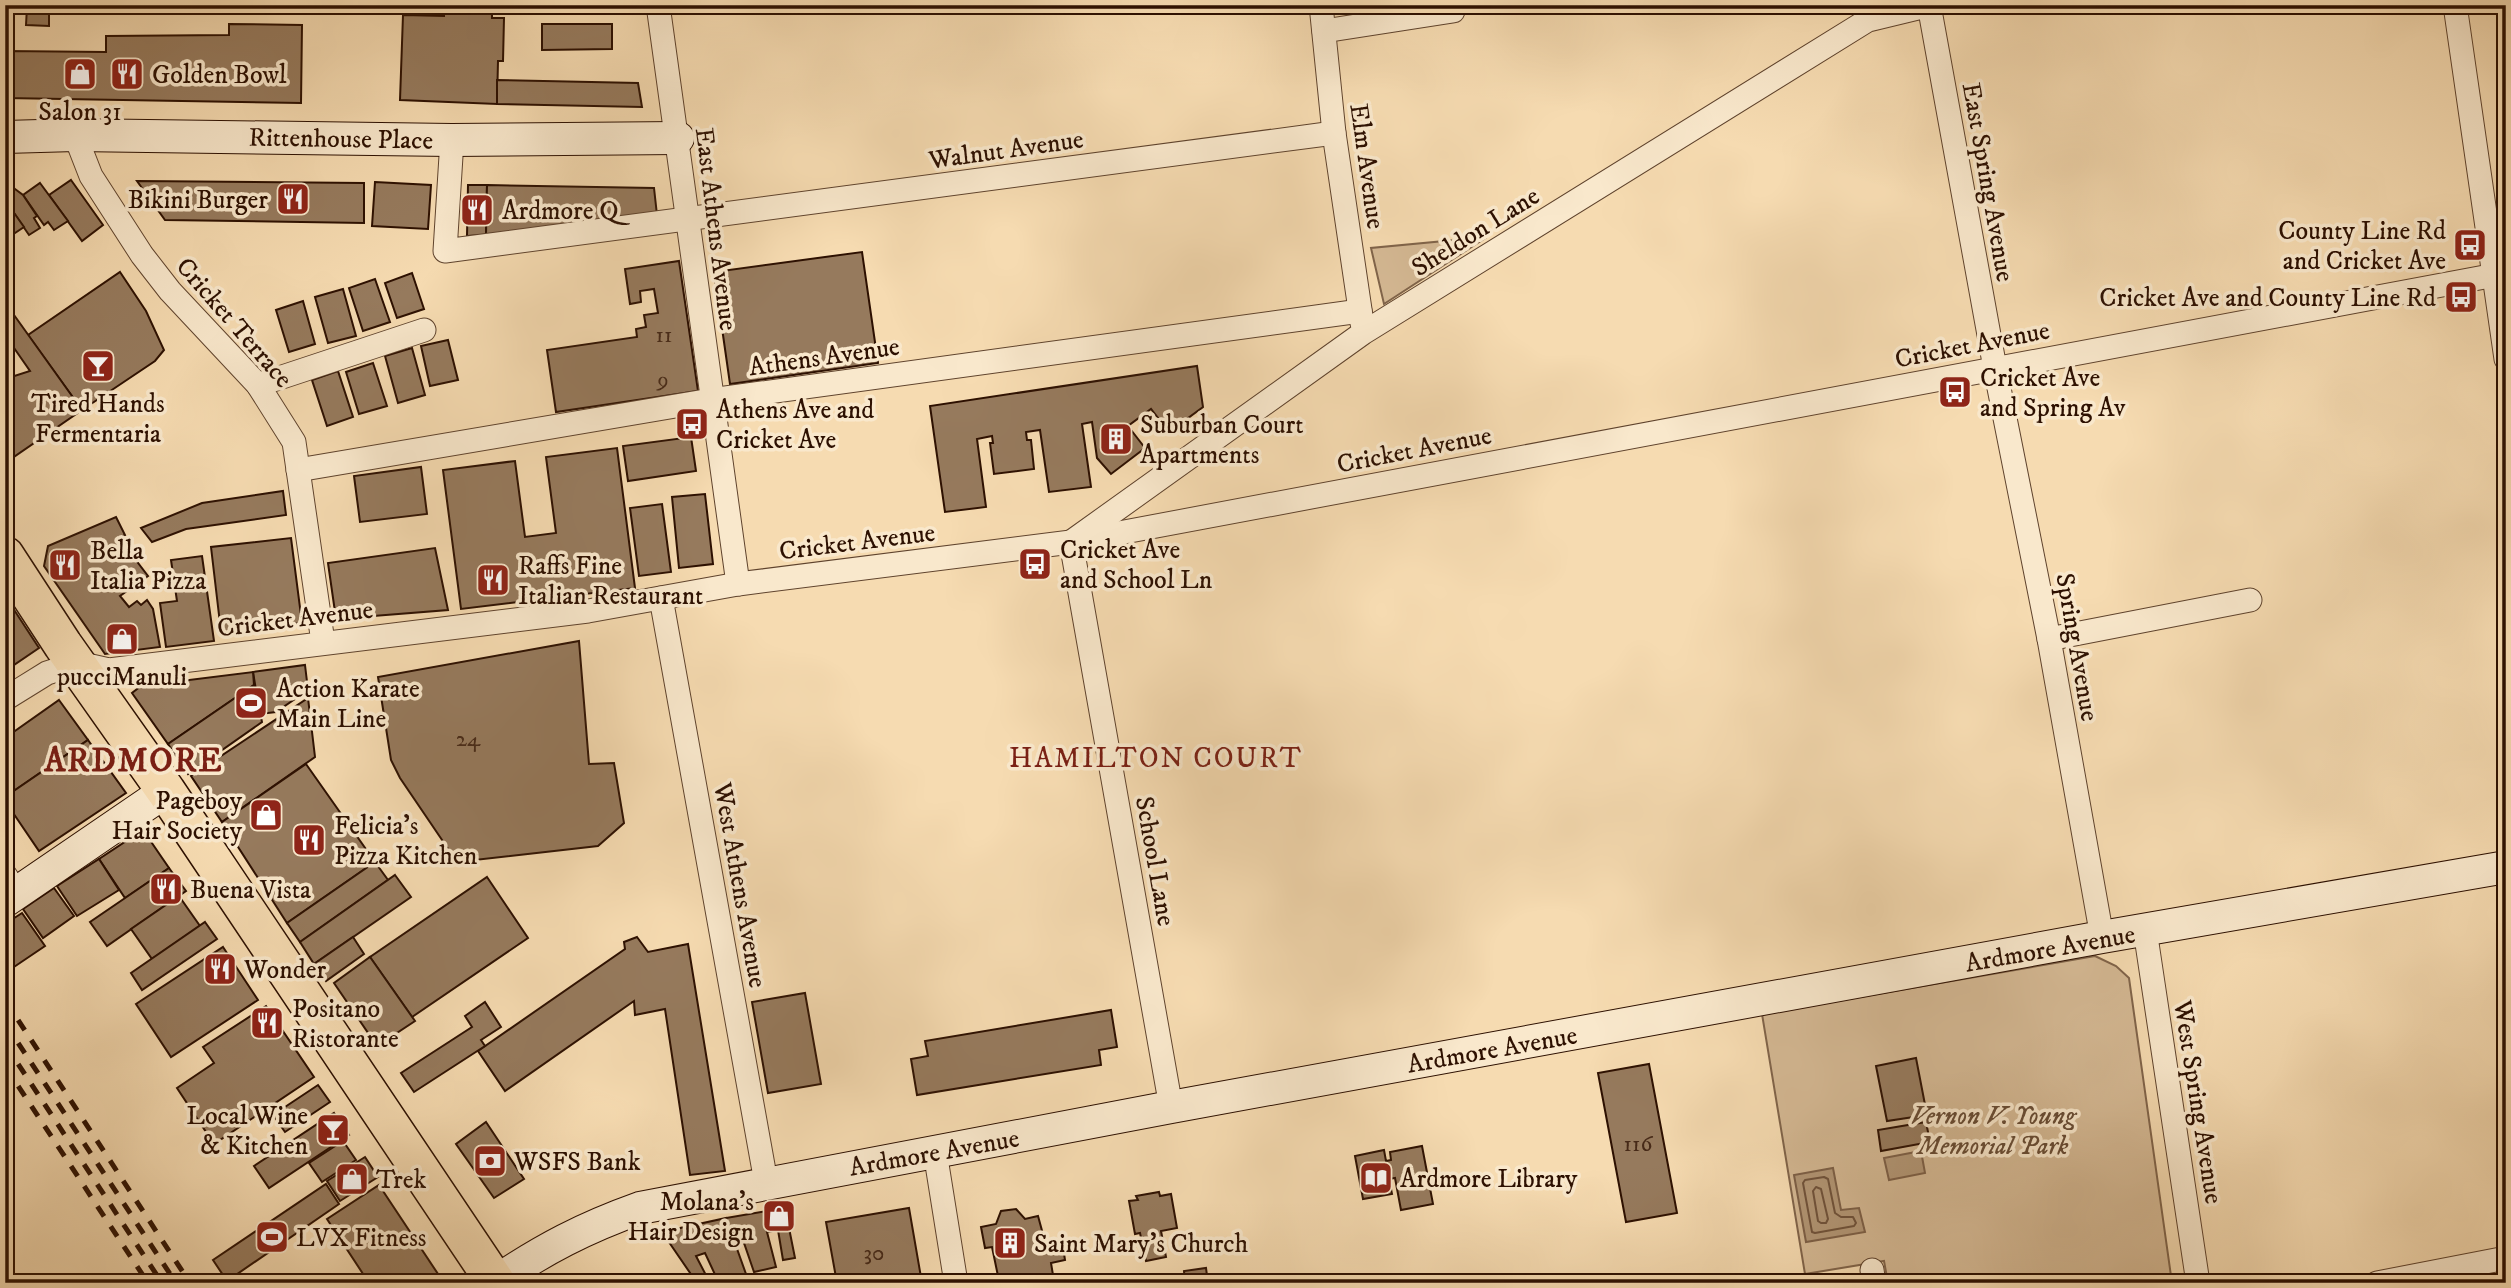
<svg xmlns="http://www.w3.org/2000/svg" width="2511" height="1288" viewBox="0 0 2511 1288" font-family="'IM FELL DW Pica',serif">
  <style>
    .green { fill: #d4b893; stroke: #80644a; stroke-width: 2 }
    .water { fill: #b29675; stroke: #7d6047; stroke-width: 2 }
    .lines { fill: none; stroke-linecap: round; stroke-linejoin: round }
    .shore { stroke: #70533b; stroke-width: 2 }
    .building { fill: #967a5d; stroke: #2d1001; stroke-width: 2 }
    .street-casing { stroke: #5f432d; stroke-width: 25 }
    .secondary-casing { stroke: #2d1001; stroke-width: 34 }
    .highway-casing { stroke: #2d1001; stroke-width: 41 }
    .street { stroke: #f9e8cc; stroke-width: 23 }
    .secondary { stroke: #f9e8cc; stroke-width: 32 }
    .highway { stroke: #f6dbb1; stroke-width: 38 }
    .rail { stroke: #2d1001; stroke-width: 5; stroke-dasharray: 12 12; stroke-linecap: butt }
    .labels { text-anchor: middle; stroke-width: 7; stroke-linejoin: round; paint-order: stroke }
    .number-label { font-size: 23px; fill: #472a18 }
    .poi-label { font-size: 26px; fill: #2d1001; stroke: #f9e8cc; text-anchor: start }
    .street-label { font-size: 26px; fill: #2d1001; stroke: #f9e8cc }
    .park-label { font-size: 26px; font-style: italic; fill: #674b34; stroke: #f9e8cc }
    .neighbourhood-label { font-size: 28px; letter-spacing: 2px; fill: #7a1f14; stroke: #f9e8cc }
    .district-label { font-size: 33px; font-weight: bold; letter-spacing: 2px; fill: #7a1f14; stroke: #f9e8cc }
  </style>
  <rect width="100%" height="100%" fill="#f6dbb1"/>
  <filter id="stains"><feTurbulence type="fractalNoise" baseFrequency=".00286" numOctaves="4"/><feColorMatrix values="0 0 0 0 .2 0 0 0 0 .09 0 0 0 0 .02 0 0 0 .5 -.17"/></filter>
  <radialGradient id="worn" r=".72"><stop offset=".6" stop-color="#630" stop-opacity="0"/><stop offset="1" stop-color="#630" stop-opacity=".3"/></radialGradient>
  <!-- green -->
  <g class="green">
    <path d="M1487 237 1384 304 1371 248Z"/>
    <path d="M2095 956 2116 966 2129 978 2172 1283H1888L1884 1261 1805 1274 1762 1014Z"/>
  </g>
  <!-- water -->
  <g class="water">
    <path d="M1921 1151 1925 1173 1889 1180 1884 1158Z"/>
    <path d="M1833 1168 1841 1210 1859 1208 1865 1232 1806 1242 1794 1175Z"/>
  </g>
  <g class="lines">
    <!-- shore -->
    <g class="shore">
      <path d="M1824 1177 1828 1179 1835 1213 1841 1217H1853L1856 1223 1854 1226 1815 1233 1812 1232 1803 1183 1805 1180Z"/>
      <path d="M1816 1187 1821 1189 1828 1219 1826 1223H1821L1818 1221 1813 1191Z"/>
    </g>
  </g>
  <!-- building -->
  <g class="building">
    <path d="M546 5H602V7L546 6Z"/>
    <path d="M27 7H49V26L26 25Z"/>
    <path d="M444 9H492V18H504L503 61H498L497 104 400 100 403 15 444 16Z"/>
    <path d="M229 24 302 25 301 103 5 98V51L106 52V36L229 35Z"/>
    <path d="M542 24H612V49L542 50Z"/>
    <path d="M497 80 638 83 642 107 497 104Z"/>
    <path d="M71 180 103 225 82 241 49 195Z"/>
    <path d="M137 181 364 183V223L165 220Z"/>
    <path d="M375 182 431 185 428 229 372 226Z"/>
    <path d="M40 183 68 221 54 230 48 222 44 225 23 195Z"/>
    <path d="M468 185H487L486 235 467 236Z"/>
    <path d="M487 185 654 188 657 215 486 235Z"/>
    <path d="M15 189 23 195 37 216 34 218 40 228 29 235 5 200V196Z"/>
    <path d="M5 200 24 227 12 235 5 228Z"/>
    <path d="M862 252 878 363 730 384 714 272Z"/>
    <path d="M679 261 698 391 556 412 547 350 637 337 636 329 646 327 644 315 658 313 654 289 640 291 641 302 630 304 625 269Z"/>
    <path d="M120 272 146 311 164 350 155 361 82 410 28 335Z"/>
    <path d="M412 273 424 309 397 318 385 283Z"/>
    <path d="M375 279 390 322 363 331 349 288Z"/>
    <path d="M343 289 356 336 328 343 315 297Z"/>
    <path d="M303 301 315 344 289 352 276 310Z"/>
    <path d="M9 308 82 410 5 463V379L30 371 5 335V310Z"/>
    <path d="M448 340 458 380 430 386 421 346Z"/>
    <path d="M412 348 425 395 398 403 385 356Z"/>
    <path d="M373 363 387 406 359 414 346 372Z"/>
    <path d="M1197 366 1203 407 1169 432 1151 409 1128 426 1145 448 1111 474 1097 458 1092 422 1082 424 1091 487 1049 492 1040 430 1026 432 1027 440H1031L1034 469 994 474 990 443H993L992 436 977 439 986 507 945 512 930 406Z"/>
    <path d="M338 371 353 417 327 426 312 380Z"/>
    <path d="M691 437 696 471 628 481 623 446Z"/>
    <path d="M617 448 635 588 461 609 443 470 515 461 525 537 556 533 546 457Z"/>
    <path d="M421 467 427 514 360 522 354 476Z"/>
    <path d="M283 491 286 515 186 529 152 542 141 528 202 503Z"/>
    <path d="M705 494 713 564 679 568 672 497Z"/>
    <path d="M662 504 671 572 639 576 630 508Z"/>
    <path d="M116 517 125 535 119 538 148 576 120 596 129 607 137 601 141 605 147 600 153 609 160 647 105 654 44 566 48 546Z"/>
    <path d="M291 538 302 623 221 632 211 547Z"/>
    <path d="M435 548 448 610 336 619 328 563Z"/>
    <path d="M202 556 214 641 166 647 160 603 177 601 171 560Z"/>
    <path d="M7 599 39 648 5 671V601Z"/>
    <path d="M579 641 589 764 614 763 624 823 598 846 457 862 400 778 391 760 378 677Z"/>
    <path d="M305 665 308 690 276 712 260 714 253 672Z"/>
    <path d="M253 672 254 685 168 744 132 693 141 686Z"/>
    <path d="M254 685 262 722 188 774 168 744Z"/>
    <path d="M308 698 315 757 222 822 191 776Z"/>
    <path d="M59 700 88 740 5 797V738Z"/>
    <path d="M88 740 126 793 39 851 5 801V797Z"/>
    <path d="M306 764 375 862 287 923 222 822Z"/>
    <path d="M143 830 169 868 125 898 99 859Z"/>
    <path d="M99 859 119 890 77 916 57 886Z"/>
    <path d="M375 862 388 880 300 942 287 923Z"/>
    <path d="M169 868 186 891 107 946 90 922Z"/>
    <path d="M395 875 411 897 314 964 300 942Z"/>
    <path d="M487 877 528 938 412 1017 370 957Z"/>
    <path d="M54 888 74 916 43 938 23 909Z"/>
    <path d="M179 896 200 926 152 959 131 929Z"/>
    <path d="M22 913 45 946 11 969 5 961V924Z"/>
    <path d="M205 922 217 939 142 990 131 973Z"/>
    <path d="M353 937 364 954 326 981 314 964Z"/>
    <path d="M637 937 648 952 688 944 725 1171 690 1175 665 1009 635 1015 634 1001 505 1091 478 1051 625 949 624 942Z"/>
    <path d="M223 947 258 1000 171 1057 136 1004Z"/>
    <path d="M370 957 415 1021 377 1046 334 983Z"/>
    <path d="M805 993 821 1084 768 1093 752 1002Z"/>
    <path d="M485 1002 501 1027 481 1040 485 1046 414 1092 401 1073 472 1027 465 1016Z"/>
    <path d="M266 1006 314 1077 214 1144 177 1088 214 1063 203 1047Z"/>
    <path d="M1111 1010 1117 1047 1099 1050 1101 1065 917 1095 911 1059 928 1056 925 1041Z"/>
    <path d="M1916 1058 1927 1115 1887 1121 1876 1066Z"/>
    <path d="M1649 1064 1677 1213 1626 1222 1598 1073Z"/>
    <path d="M318 1085 330 1102 285 1132 273 1115Z"/>
    <path d="M334 1113 349 1135 269 1188 254 1166Z"/>
    <path d="M486 1122 524 1179 494 1198 456 1144Z"/>
    <path d="M1926 1122 1930 1142 1881 1151 1878 1130Z"/>
    <path d="M343 1141 356 1160 322 1182 309 1163Z"/>
    <path d="M1422 1146 1433 1204 1401 1210 1395 1178 1389 1179 1392 1194 1363 1199 1355 1156 1384 1150 1386 1161 1391 1160 1390 1152Z"/>
    <path d="M365 1157 378 1177 340 1201 327 1181Z"/>
    <path d="M326 1184 339 1204 227 1281 213 1260Z"/>
    <path d="M379 1185 444 1283H369L327 1219Z"/>
    <path d="M1159 1192 1160 1196 1171 1194 1177 1228 1161 1231 1166 1257 1146 1261 1140 1233 1135 1234 1129 1201 1138 1200 1136 1196Z"/>
    <path d="M785 1208 795 1258 783 1260 778 1230 767 1232 776 1267 754 1272 744 1243 735 1245 726 1218Z"/>
    <path d="M909 1208 922 1283H837L826 1222Z"/>
    <path d="M1016 1209 1025 1219 1038 1216 1044 1238 1035 1239 1037 1252 1063 1247 1065 1260 1051 1263 1053 1275 1042 1277 1043 1283H978L977 1280 998 1276 992 1247 985 1248 981 1227 996 1224 1001 1211Z"/>
    <path d="M726 1218 746 1274 718 1281 705 1253 696 1256 709 1281 697 1283 662 1232Z"/>
    <path d="M1206 1268 1208 1283H1185L1184 1271Z"/>
  </g>
  <g class="lines">
    <defs>
      <g id="street">
        <path d="M658 5 738 584"/>
        <path d="M1321 5 1334 133 1362 323"/>
        <path d="M1929 5 1995 368 2049 639 2102 937"/>
        <path d="M2455 5 2506 359"/>
        <path d="M1324 31 1453 11 1455 5"/>
        <path d="M75 135 91 176 142 255 170 291 258 385 294 442 323 642"/>
        <path d="M452 140 445 251 1334 133"/>
        <path d="M258 385 424 330"/>
        <path d="M298 470 711 400 1360 311"/>
        <path d="M661 598 766 1182"/>
        <path d="M2049 639 2250 600"/>
        <path d="M5 699 47 673 78 663 109 670 588 611 738 584 1071 542 2506 273"/>
        <path d="M5 875 17 893"/>
        <path d="M2145 930 2198 1283"/>
        <path d="M1171 1107 1071 542 1363 333 1868 20 1930 5"/>
        <path d="M935 1152 956 1283"/>
        <path d="M1872 1270 1874 1283"/>
        <path d="M2377 1283 2506 1258"/>
      </g>
      <g id="secondary">
        <path d="M5 137 75 135 452 140 678 138"/>
        <path d="M5 901 166 791"/>
        <path d="M495 1282C544 1249 584 1228 640 1208L1171 1107 2102 937 2506 867"/>
      </g>
      <path id="highway" d="M5 556 63 645 166 791 496 1283"/>
    </defs>
    <!-- street casing -->
    <use href="#street" class="street-casing"/>
    <!-- secondary casing -->
    <use href="#secondary" class="secondary-casing"/>
    <!-- highway casing -->
    <use href="#highway" class="highway-casing"/>
    <!-- street -->
    <use href="#street" class="street"/>
    <!-- secondary -->
    <use href="#secondary" class="secondary"/>
    <!-- highway -->
    <use href="#highway" class="highway"/>
    <!-- rail -->
    <g class="rail">
      <path d="M5 1000 190 1283"/>
      <path d="M5 1023 176 1283"/>
      <path d="M5 1044 162 1283"/>
      <path d="M5 1066 148 1283"/>
    </g>
  </g>
  <!-- icons -->
  <defs>
    <symbol id="shop-square" viewBox="-11 -11 22 22"><rect x="-9" y="-9" width="18" height="18" rx="4" fill="#8f2418" stroke="#f9e8cc"/><path d="M-5-2.5h2.3a2.7 3.5 0 0 1 5.4 0H5L5.5 6h-11ZM-1.5-2.5h3a1.5 2.3 0 0 0-3 0Z" fill="#fff"/></symbol>
    <symbol id="restaurant-square" viewBox="-11 -11 22 22"><rect x="-9" y="-9" width="18" height="18" rx="4" fill="#8f2418" stroke="#f9e8cc"/><path d="M-5-6h1v4h1v-4h1v4h1v-4h1v5L-1.5 .5V6h-2V.5L-5-1ZM5-6V6H3V1.5H1.5Q1.5-4 5-6Z" fill="#fff"/></symbol>
    <symbol id="bus-square" viewBox="-11 -11 22 22"><rect x="-9" y="-9" width="18" height="18" rx="4" fill="#8f2418" stroke="#f9e8cc"/><path d="M-5-6H5V4H4V6H2V4H-2V6H-4V4H-5ZM-3.5-4V0h7V-4ZM-3.5 1.2v1.5H-2V1.2ZM2 1.2v1.5H3.5V1.2Z" fill="#fff"/></symbol>
    <symbol id="bar-square" viewBox="-11 -11 22 22"><rect x="-9" y="-9" width="18" height="18" rx="4" fill="#8f2418" stroke="#f9e8cc"/><path d="M-6-5H6L.8 .8V4.5H3.5V6h-7V4.5H-.8V.8Z" fill="#fff"/></symbol>
    <symbol id="building-square" viewBox="-11 -11 22 22"><rect x="-9" y="-9" width="18" height="18" rx="4" fill="#8f2418" stroke="#f9e8cc"/><path d="M-4-6H4V6H1V3H-1V6H-4ZM-2.5-4.3h1.7v1.8h-1.7ZM.8-4.3h1.7v1.8H.8ZM-2.5-1h1.7V.8h-1.7ZM.8-1h1.7V.8H.8Z" fill="#fff"/></symbol>
    <symbol id="stadium-square" viewBox="-11 -11 22 22"><rect x="-9" y="-9" width="18" height="18" rx="4" fill="#8f2418" stroke="#f9e8cc"/><path d="M0-5a6.5 5 0 1 0 0 10a6.5 5 0 1 0 0-10ZM-3.5-1.8h7v3.6h-7Z" fill="#fff"/></symbol>
    <symbol id="bank-square" viewBox="-11 -11 22 22"><rect x="-9" y="-9" width="18" height="18" rx="4" fill="#8f2418" stroke="#f9e8cc"/><path d="M-6-4H6V4H-6ZM0-2.3a2.3 2.3 0 1 0 0 4.6a2.3 2.3 0 1 0 0-4.6Z" fill="#fff"/></symbol>
    <symbol id="library-square" viewBox="-11 -11 22 22"><rect x="-9" y="-9" width="18" height="18" rx="4" fill="#8f2418" stroke="#f9e8cc"/><path d="M-6-4Q-3-5.5-.7-3.5V5Q-3 3-6 4ZM6-4Q3-5.5 .7-3.5V5Q3 3 6 4Z" fill="#fff"/></symbol>
  </defs>
  <g fill-rule="evenodd">
    <use href="#shop-square" x="61" y="55" width="38" height="38"/>
    <use href="#restaurant-square" x="108" y="55" width="38" height="38"/>
    <use href="#restaurant-square" x="274" y="180" width="38" height="38"/>
    <use href="#restaurant-square" x="458" y="191" width="38" height="38"/>
    <use href="#bus-square" x="2451" y="226" width="38" height="38"/>
    <use href="#bus-square" x="2442" y="278" width="38" height="38"/>
    <use href="#bar-square" x="79" y="347" width="38" height="38"/>
    <use href="#bus-square" x="1936" y="373" width="38" height="38"/>
    <use href="#bus-square" x="673" y="405" width="38" height="38"/>
    <use href="#building-square" x="1097" y="420" width="38" height="38"/>
    <use href="#bus-square" x="1016" y="545" width="38" height="38"/>
    <use href="#restaurant-square" x="46" y="546" width="38" height="38"/>
    <use href="#restaurant-square" x="474" y="561" width="38" height="38"/>
    <use href="#shop-square" x="103" y="620" width="38" height="38"/>
    <use href="#stadium-square" x="232" y="684" width="38" height="38"/>
    <use href="#shop-square" x="247" y="796" width="38" height="38"/>
    <use href="#restaurant-square" x="290" y="821" width="38" height="38"/>
    <use href="#restaurant-square" x="147" y="870" width="38" height="38"/>
    <use href="#restaurant-square" x="201" y="950" width="38" height="38"/>
    <use href="#restaurant-square" x="248" y="1004" width="38" height="38"/>
    <use href="#bar-square" x="314" y="1111" width="38" height="38"/>
    <use href="#bank-square" x="471" y="1142" width="38" height="38"/>
    <use href="#library-square" x="1357" y="1159" width="38" height="38"/>
    <use href="#shop-square" x="333" y="1160" width="38" height="38"/>
    <use href="#shop-square" x="760" y="1197" width="38" height="38"/>
    <use href="#stadium-square" x="253" y="1218" width="38" height="38"/>
    <use href="#building-square" x="991" y="1224" width="38" height="38"/>
  </g>
  <g class="labels">
    <!-- number labels -->
    <g class="number-label">
      <text x="664" y="342">11</text>
      <text x="663" y="387">9</text>
      <text x="468" y="746">24</text>
      <text x="1638" y="1151">116</text>
      <text x="874" y="1260">30</text>
    </g>
    <!-- poi labels -->
    <g class="poi-label">
      <text x="152" y="83">Golden Bowl</text>
      <text x="80" y="120" text-anchor="middle">Salon 31</text>
      <text x="268" y="208" text-anchor="end">Bikini Burger</text>
      <text x="502" y="219">Ardmore Q</text>
      <text x="2446" y="239" text-anchor="end">County Line Rd<tspan x="2446" dy="30">and Cricket Ave</tspan></text>
      <text x="2436" y="306" text-anchor="end">Cricket Ave and County Line Rd</text>
      <text x="1980" y="386">Cricket Ave<tspan x="1980" dy="30">and Spring Av</tspan></text>
      <text x="98" y="412" text-anchor="middle">Tired Hands<tspan x="98" dy="30">Fermentaria</tspan></text>
      <text x="716" y="418">Athens Ave and<tspan x="716" dy="30">Cricket Ave</tspan></text>
      <text x="1140" y="433">Suburban Court<tspan x="1140" dy="30">Apartments</tspan></text>
      <text x="1060" y="558">Cricket Ave<tspan x="1060" dy="30">and School Ln</tspan></text>
      <text x="90" y="559">Bella<tspan x="90" dy="30">Italia Pizza</tspan></text>
      <text x="518" y="574">Raffs Fine<tspan x="518" dy="30">Italian Restaurant</tspan></text>
      <text x="122" y="685" text-anchor="middle">pucciManuli</text>
      <text x="276" y="697">Action Karate<tspan x="276" dy="30">Main Line</tspan></text>
      <text x="242" y="809" text-anchor="end">Pageboy<tspan x="242" dy="30">Hair Society</tspan></text>
      <text x="334" y="834">Felicia's<tspan x="334" dy="30">Pizza Kitchen</tspan></text>
      <text x="190" y="898">Buena Vista</text>
      <text x="244" y="978">Wonder</text>
      <text x="292" y="1017">Positano<tspan x="292" dy="30">Ristorante</tspan></text>
      <text x="308" y="1124" text-anchor="end">Local Wine<tspan x="308" dy="30">&amp; Kitchen</tspan></text>
      <text x="514" y="1170">WSFS Bank</text>
      <text x="1400" y="1187">Ardmore Library</text>
      <text x="376" y="1188">Trek</text>
      <text x="754" y="1210" text-anchor="end">Molana's<tspan x="754" dy="30">Hair Design</tspan></text>
      <text x="296" y="1246">LVX Fitness</text>
      <text x="1034" y="1252">Saint Mary's Church</text>
    </g>
    <!-- street labels -->
    <g class="street-label">
      <text transform="translate(341 138) rotate(1)" y="9">Rittenhouse Place</text>
      <text transform="translate(1006 149) rotate(-8)" y="9">Walnut Avenue</text>
      <text transform="translate(1368 166) rotate(82)" y="9">Elm Avenue</text>
      <text transform="translate(1989 182) rotate(80)" y="9">East Spring Avenue</text>
      <text transform="translate(717 229) rotate(83)" y="9">East Athens Avenue</text>
      <text transform="translate(1475 231) rotate(-32)" y="9">Sheldon Lane</text>
      <text transform="translate(235 322) rotate(49)" y="9">Cricket Terrace</text>
      <text transform="translate(1972 344) rotate(-11)" y="9">Cricket Avenue</text>
      <text transform="translate(824 356) rotate(-8)" y="9">Athens Avenue</text>
      <text transform="translate(1414 449) rotate(-11)" y="9">Cricket Avenue</text>
      <text transform="translate(857 541) rotate(-7)" y="9">Cricket Avenue</text>
      <text transform="translate(295 618) rotate(-7)" y="9">Cricket Avenue</text>
      <text transform="translate(2078 647) rotate(80)" y="9">Spring Avenue</text>
      <text transform="translate(1156 861) rotate(80)" y="9">School Lane</text>
      <text transform="translate(741 885) rotate(80)" y="9">West Athens Avenue</text>
      <text transform="translate(2050 948) rotate(-10)" y="9">Ardmore Avenue</text>
      <text transform="translate(1492 1049) rotate(-10)" y="9">Ardmore Avenue</text>
      <text transform="translate(2199 1102) rotate(81)" y="9">West Spring Avenue</text>
      <text transform="translate(934 1152) rotate(-10)" y="9">Ardmore Avenue</text>
    </g>
    <!-- park labels -->
    <g class="park-label">
      <text x="1993" y="1124">Vernon V. Young<tspan x="1993" dy="30">Memorial Park</tspan></text>
    </g>
    <!-- neighbourhood labels -->
    <g class="neighbourhood-label">
      <text x="1156" y="767">HAMILTON COURT</text>
    </g>
    <!-- district labels -->
    <g class="district-label">
      <text x="134" y="771">ARDMORE</text>
    </g>
  </g>
  <!-- margin -->
  <rect width="2511" height="1288" fill="none" stroke="#f6dbb1" stroke-width="28"/>
  <rect x="7" y="7" width="2497" height="1274" fill="none" stroke="#2d1001" stroke-width="3.5"/>
  <rect x="14" y="14" width="2483" height="1260" fill="none" stroke="#2d1001" stroke-width="2"/>
  <rect width="100%" height="100%" filter="url(#stains)"/>
  <rect width="100%" height="100%" fill="url(#worn)"/>
</svg>
